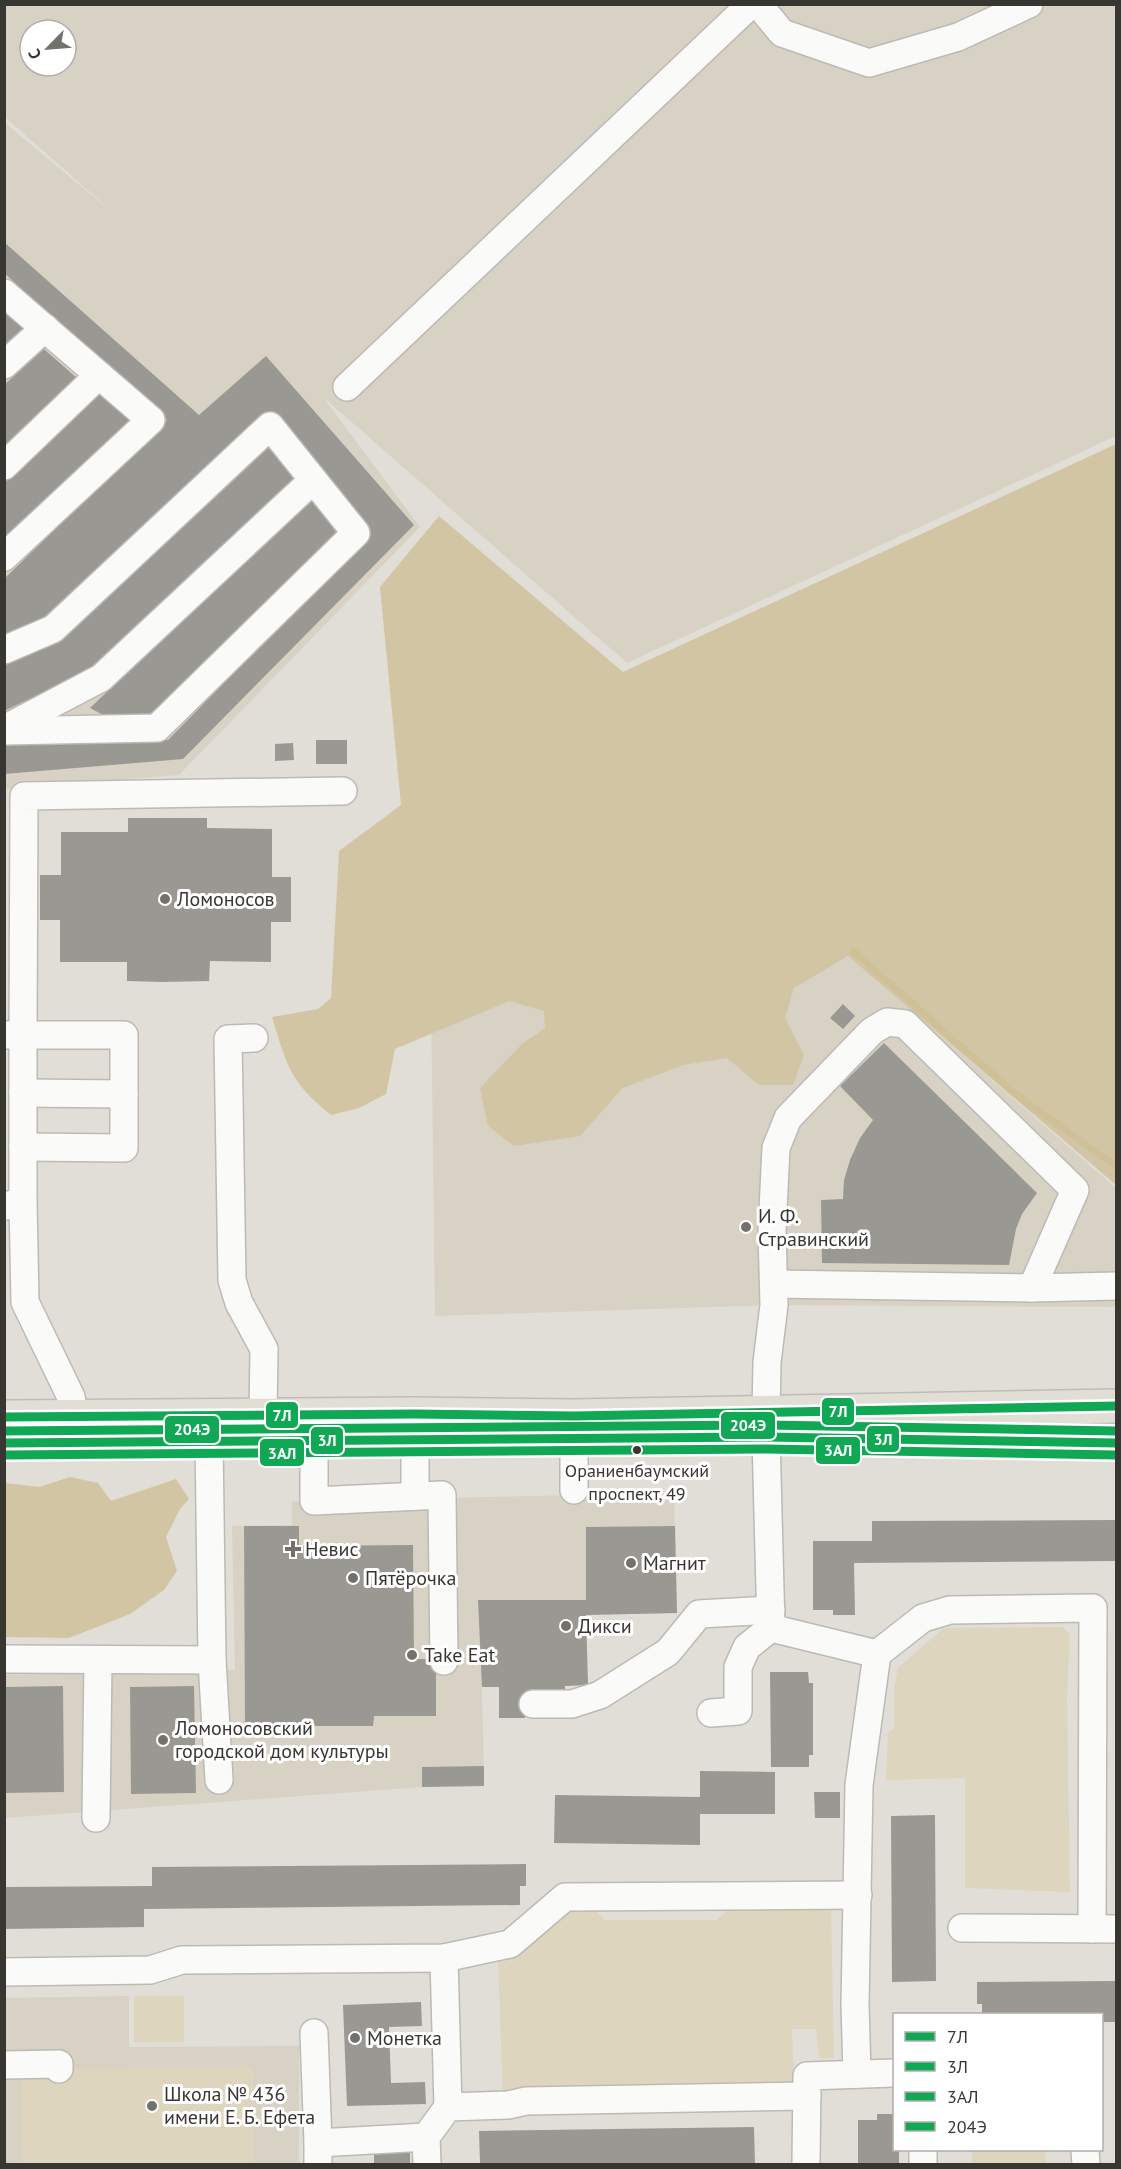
<svg xmlns="http://www.w3.org/2000/svg" width="1121" height="2169" viewBox="0 0 1121 2169" font-family="'PT Sans',sans-serif">
  <style>
    .built { fill: #d8d2c5; fill-rule: evenodd }
    .green { fill: #ded5bf }
    .forest { fill: #d2c5a3 }
    .lines { fill: none; stroke-linecap: round; stroke-linejoin: round }
    .stream { stroke: #d0c097; stroke-width: 7 }
    .building { fill: #9a9892 }
    .minor-casing { stroke: #bcbab5; stroke-width: 30 }
    .major-casing { stroke: #bebcb8; stroke-width: 36 }
    .minor { stroke: #fafaf9; stroke-width: 27 }
    .major { stroke: #e1ded5; stroke-width: 33 }
    .bus-1-casing { stroke: #fff; stroke-width: 14 }
    .bus-2-casing { stroke: #fff; stroke-width: 14 }
    .bus-3-casing { stroke: #fff; stroke-width: 14 }
    .bus-4-casing { stroke: #fff; stroke-width: 14 }
    .bus-1 { stroke: #10a855; stroke-width: 9 }
    .bus-2 { stroke: #10a855; stroke-width: 9 }
    .bus-3 { stroke: #10a855; stroke-width: 9 }
    .bus-4 { stroke: #10a855; stroke-width: 9 }
    .poi-dot { fill: #73716b; stroke: #fff; stroke-width: 2 }
    .bus-dot { fill: #383631; stroke: #fff; stroke-width: 2 }
    .labels { text-anchor: middle; stroke-width: 6; stroke-linejoin: round; paint-order: stroke }
    .bus-label { font-size: 18px; fill: #383631; stroke: #fff }
    .poi-label { font-size: 20px; fill: #383631; stroke: #fff; text-anchor: start }
    .line-badge { stroke: #fff; stroke-width: 2 }
    .badge-label { font-size: 16px; text-anchor: middle; font-weight: bold; fill: #fff }
  </style>
  <rect width="100%" height="100%" fill="#e1ded7"/>
  <!-- built -->
  <g class="built">
    <path d="M5 5H1116V436L627 663 323 397 420 527 179 775 5 789V123L117 216 5 117ZM30 30H66V66H30Z"/>
    <path d="M851 957 1116 1188V1307L774 1305 435 1316 431 995Z"/>
    <path d="M674 1493 677 1613 586 1615 588 1685 482 1687 484 1786 422 1787 5 1818V1675L235 1670 232 1526 292 1525V1501Z"/>
    <path d="M129 1996V2047L299 2046V2164H5L4 1998Z"/>
  </g>
  <!-- green -->
  <g class="green">
    <path d="M1062 1627 1070 1634 1067 1697 1070 1892 965 1888V1778L886 1780 888 1732 894 1729V1688L898 1668 944 1628Z"/>
    <path d="M590 1905 605 1920H717L732 1906 831 1905 834 2058H819L816 2029H792L794 2085 518 2088 503 2099 498 1959 567 1911Z"/>
    <rect x="134" y="1996" width="50" height="46"/>
    <path d="M253 2067 254 2164H22L21 2070Z"/>
    <path d="M972 2150H1045L1046 2164H972Z"/>
  </g>
  <!-- forest -->
  <g class="forest">
    <path d="M1116 444V1185L848 956 794 988 785 1018 804 1055 793 1085H759L727 1058 683 1065 623 1088 580 1136 514 1146 488 1126 480 1088 523 1043 545 1028 544 1011 509 1001 395 1049 386 1094 359 1108 331 1115C290 1082 287 1066 272 1017L318 1009 331 998 339 851 401 805 380 587 439 516 623 672Z"/>
    <path d="M70 1477 98 1483 111 1501 176 1479 189 1499 180 1509 166 1537 177 1571 164 1590 130 1614 69 1638 5 1637V1483L39 1487Z"/>
  </g>
  <g class="lines">
    <!-- stream -->
    <path class="stream" d="M853 951 1014 1093 1116 1166"/>
  </g>
  <!-- building -->
  <g class="building">
    <path d="M4 242 199 415 266 356 414 525 183 759 4 774V745L168 740 370 534 269 413 36 630 4 641V579L167 420 4 273Z"/>
    <path d="M4 308 24 330 4 347Z"/>
    <path d="M44 349 79 380 4 447V385Z"/>
    <path d="M100 390 132 422 4 541V481Z"/>
    <path d="M272 439 298 480 110 661 4 711V660L65 637Z"/>
    <path d="M312 495 343 529 147 717 116 722 90 708Z"/>
    <rect x="316" y="740" width="31" height="24"/>
    <path d="M293 743 294 760 275 761V744Z"/>
    <path d="M128 818H207V828L272 829V877H291V922H271V962L210 961 209 981 162 982 127 981V962H60V920H40V875H61V832H128Z"/>
    <path d="M843 1004 855 1016 843 1029 830 1018Z"/>
    <path d="M884 1043 1037 1193 1022 1214 1016 1229 1009 1265 822 1263 821 1200 843 1199 844 1180 850 1160 860 1138 873 1120 840 1086Z"/>
    <path d="M1116 1520V1561L854 1563 855 1615H833V1610H813V1541H872V1521Z"/>
    <path d="M244 1526H299V1546L413 1545 414 1659H436V1716H374L373 1726H245Z"/>
    <path d="M675 1526 677 1613 586 1615 588 1685 565 1686V1697H525V1718H499V1687H482L478 1600H586V1527Z"/>
    <path d="M770 1672H808L809 1683H813V1755H809V1767H771Z"/>
    <path d="M63 1686 64 1792 4 1793V1687Z"/>
    <path d="M194 1686 196 1793 131 1794 130 1687Z"/>
    <path d="M484 1766V1786L422 1787V1767Z"/>
    <path d="M700 1771 775 1772V1814H700V1845L554 1843 555 1795 700 1797Z"/>
    <path d="M814 1792H840V1818H815Z"/>
    <path d="M935 1815 936 1981 892 1982 891 1816Z"/>
    <path d="M526 1864V1886H520V1905L144 1909V1927L4 1929V1887L152 1886V1867Z"/>
    <path d="M1116 1981V2022H1102V2014H982V2004H977V1982Z"/>
    <path d="M421 2002 422 2026 389 2027 391 2083 425 2082 426 2104 347 2106 343 2005Z"/>
    <path d="M877 2114H894V2150H899V2164H858V2120H877Z"/>
    <path d="M754 2127 755 2164H480L479 2131Z"/>
    <rect x="374" y="2152" width="36" height="12"/>
  </g>
  <g class="lines">
    <defs>
      <g id="minor">
        <path d="M758 4 782 33 869 63 958 37 1029 4"/>
        <path d="M4 293 151 420 4 557"/>
        <path d="M4 365 45 328"/>
        <path d="M347 387 751 4"/>
        <path d="M4 466 99 375"/>
        <path d="M4 650 53 629 270 426 356 533 157 728 4 731"/>
        <path d="M6 728 101 678 313 480"/>
        <path d="M5 1035H23V1201L6 1206"/>
        <path d="M254 1038 228 1039 232 1280 239 1303 264 1349 263 1415"/>
        <path d="M23 1093 124 1094"/>
        <path d="M23 1147 124 1148V1035H23L24 796 343 791"/>
        <path d="M23 1201 25 1302 71 1397 75 1417"/>
        <path d="M774 1284 1032 1288 1116 1286"/>
        <path d="M766 1413 767 1362 774 1305 772 1231 776 1148 788 1118 872 1031 887 1022 905 1024 1075 1190 1032 1288"/>
        <path d="M766 1437 771 1628 877 1654"/>
        <path d="M314 1439V1501L442 1495 444 1661"/>
        <path d="M415 1439V1496"/>
        <path d="M574 1439V1490"/>
        <path d="M209 1440 212 1660 219 1780"/>
        <path d="M4 1659 212 1660"/>
        <path d="M533 1704H572L600 1695 668 1652 699 1614 771 1610"/>
        <path d="M711 1713 738 1711V1667L747 1647 771 1628"/>
        <path d="M96 1818 98 1660"/>
        <path d="M962 1928 1116 1929"/>
        <path d="M444 1958 448 2107"/>
        <path d="M4 1972 150 1970 182 1960 444 1958 510 1944 565 1897 858 1895"/>
        <path d="M314 2033 318 2143"/>
        <path d="M4 2065 59 2064V2069"/>
        <path d="M857 2074 855 2005 859 1785 877 1654 923 1618 950 1610 1093 1608 1092 1929"/>
        <path d="M923 2150V2164"/>
        <path d="M1085 2150 1086 2164"/>
        <path d="M318 2164V2143L426 2137"/>
        <path d="M427 2164 426 2137 448 2107 508 2105 526 2101 807 2096"/>
        <path d="M806 2164 807 2076 894 2073"/>
      </g>
      <g id="major">
        <path d="M4 1417 415 1414 574 1416 1116 1406"/>
        <path d="M4 1443 766 1437 1116 1443"/>
      </g>
    </defs>
    <!-- minor casing -->
    <use href="#minor" class="minor-casing"/>
    <!-- major casing -->
    <use href="#major" class="major-casing"/>
    <!-- minor -->
    <use href="#minor" class="minor"/>
    <!-- major -->
    <use href="#major" class="major"/>
    <defs>
      <path id="bus-1" d="M4 1417 415 1414 574 1416 1116 1406"/>
      <path id="bus-2" d="M4 1443 766 1437 1116 1443"/>
      <path id="bus-3" d="M4 1455 766 1449 1116 1455"/>
      <path id="bus-4" d="M4 1431 766 1425 1116 1431"/>
    </defs>
    <!-- bus-1 casing -->
    <use href="#bus-1" class="bus-1-casing"/>
    <!-- bus-2 casing -->
    <use href="#bus-2" class="bus-2-casing"/>
    <!-- bus-3 casing -->
    <use href="#bus-3" class="bus-3-casing"/>
    <!-- bus-4 casing -->
    <use href="#bus-4" class="bus-4-casing"/>
    <!-- bus-1 -->
    <use href="#bus-1" class="bus-1"/>
    <!-- bus-2 -->
    <use href="#bus-2" class="bus-2"/>
    <!-- bus-3 -->
    <use href="#bus-3" class="bus-3"/>
    <!-- bus-4 -->
    <use href="#bus-4" class="bus-4"/>
  </g>
  <!-- markers -->
  <g class="poi-dot">
    <circle cx="165" cy="899" r="6"/>
    <circle cx="746" cy="1227" r="6"/>
    <path d="M290 1540h6v6h6v6h-6v6h-6v-6h-6v-6h6z"/>
    <circle cx="631" cy="1563" r="6"/>
    <circle cx="353" cy="1578" r="6"/>
    <circle cx="566" cy="1626" r="6"/>
    <circle cx="412" cy="1655" r="6"/>
    <circle cx="163" cy="1740" r="6"/>
    <circle cx="355" cy="2038" r="6"/>
    <circle cx="152" cy="2106" r="6"/>
  </g>
  <circle class="bus-dot" cx="637" cy="1450" r="5"/>
  <g class="labels">
    <!-- bus labels -->
    <g class="bus-label">
      <text x="637" y="1477">Ораниенбаумский<tspan x="637" dy="23">проспект, 49</tspan></text>
    </g>
    <!-- poi labels -->
    <g class="poi-label">
      <text x="177" y="906">Ломоносов</text>
      <text x="758" y="1223">И. Ф.<tspan x="758" dy="23">Стравинский</tspan></text>
      <text x="305" y="1556">Невис</text>
      <text x="643" y="1570">Магнит</text>
      <text x="365" y="1585">Пятёрочка</text>
      <text x="578" y="1633">Дикси</text>
      <text x="424" y="1662">Take Eat</text>
      <text x="175" y="1735">Ломоносовский<tspan x="175" dy="23">городской дом культуры</tspan></text>
      <text x="367" y="2045">Монетка</text>
      <text x="164" y="2101">Школа № 436<tspan x="164" dy="23">имени Е. Б. Ефета</tspan></text>
    </g>
  </g>
  <g class="line-badge">
    <rect x="821" y="1397" width="34" height="29" rx="6" fill="#10a855"/>
    <rect x="265" y="1401" width="34" height="28" rx="6" fill="#10a855"/>
    <rect x="720" y="1411" width="56" height="29" rx="6" fill="#10a855"/>
    <rect x="164" y="1415" width="56" height="29" rx="6" fill="#10a855"/>
    <rect x="866" y="1425" width="34" height="28" rx="6" fill="#10a855"/>
    <rect x="310" y="1426" width="34" height="29" rx="6" fill="#10a855"/>
    <rect x="815" y="1436" width="46" height="29" rx="6" fill="#10a855"/>
    <rect x="259" y="1438" width="46" height="29" rx="6" fill="#10a855"/>
  </g>
  <g class="badge-label">
    <text x="838" y="1417">7Л</text>
    <text x="282" y="1421">7Л</text>
    <text x="748" y="1431">204Э</text>
    <text x="192" y="1435">204Э</text>
    <text x="883" y="1445">3Л</text>
    <text x="327" y="1446">3Л</text>
    <text x="838" y="1456">3АЛ</text>
    <text x="282" y="1459">3АЛ</text>
  </g>
  <!-- border -->
  <rect width="1121" height="2169" fill="none" stroke="#383631" stroke-width="12"/>
  <!-- legend -->
  <rect x="893" y="2013" width="210" height="138" fill="#ffffff" stroke="#afafad" stroke-width="1.5"/>
  <rect x="905" y="2032" width="30" height="9" fill="#10a855" stroke="#afafad" stroke-width="1.5"/>
  <text x="947" y="2043" font-size="18" fill="#383631">7Л</text>
  <rect x="905" y="2062" width="30" height="9" fill="#10a855" stroke="#afafad" stroke-width="1.5"/>
  <text x="947" y="2073" font-size="18" fill="#383631">3Л</text>
  <rect x="905" y="2092" width="30" height="9" fill="#10a855" stroke="#afafad" stroke-width="1.5"/>
  <text x="947" y="2103" font-size="18" fill="#383631">3АЛ</text>
  <rect x="905" y="2122" width="30" height="9" fill="#10a855" stroke="#afafad" stroke-width="1.5"/>
  <text x="947" y="2133" font-size="18" fill="#383631">204Э</text>
  <!-- north arrow -->
  <g transform="translate(48 48) rotate(245)"><circle r="28" fill="#ffffff" stroke="#afafad" stroke-width="1.5"/>
  <path d="M0-4.5L10 22L0 15L-10 22Z" fill="#73716b"/>
  <text y="-9" font-size="16" font-weight="bold" text-anchor="middle" fill="#383631">С</text>
  </g>
</svg>
